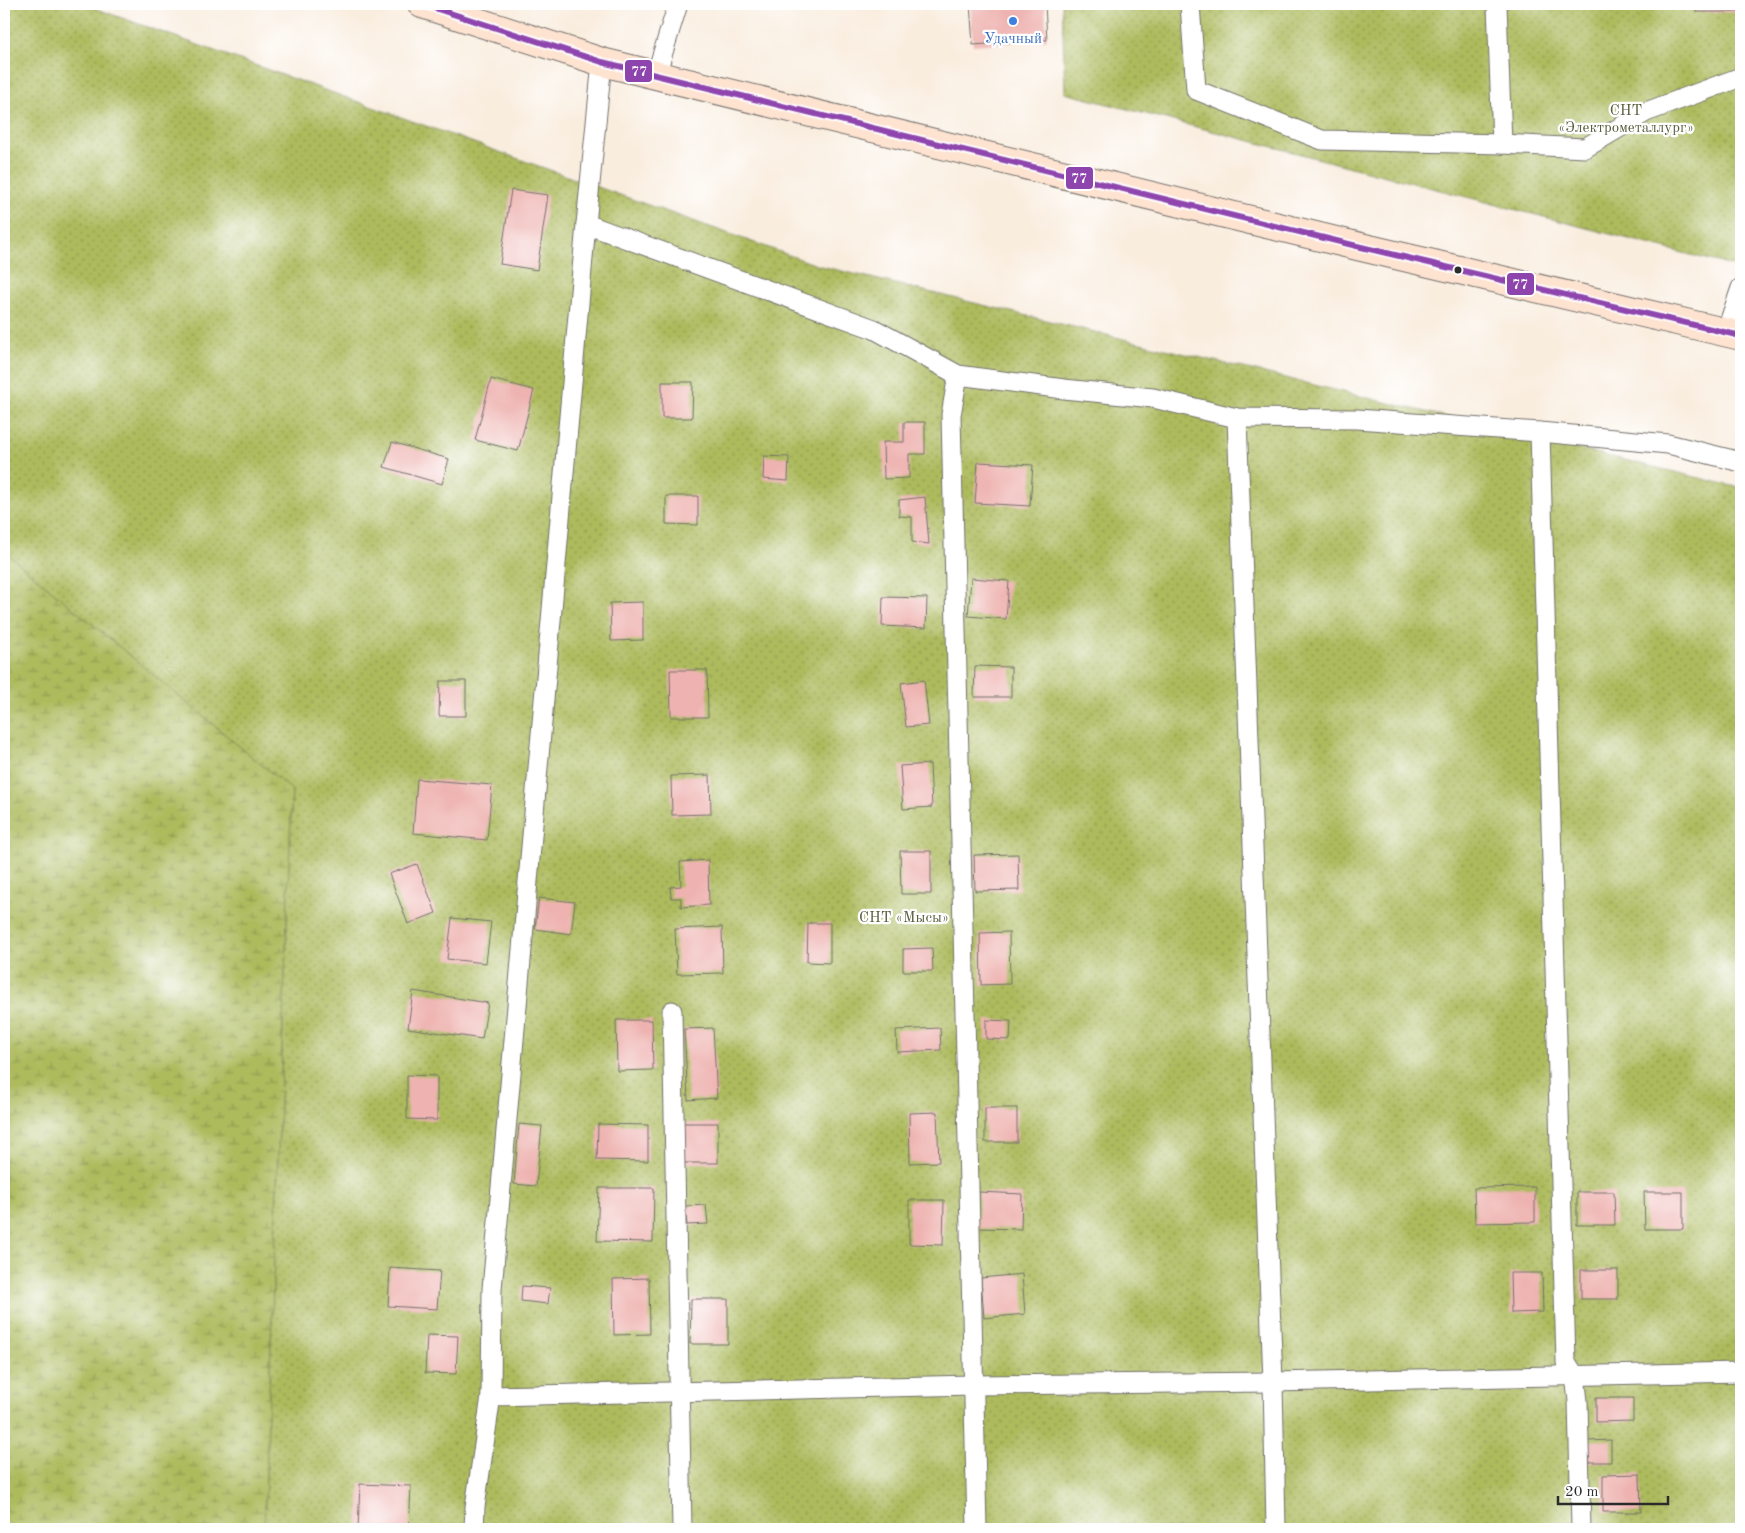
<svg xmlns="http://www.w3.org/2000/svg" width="1745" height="1533" viewBox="0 0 1745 1533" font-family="'Old Standard TT',serif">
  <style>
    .wetland { fill: url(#wetland-marsh); stroke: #6c7344 }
    .garden { fill: url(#garden-dots); stroke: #6c7344 }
    .building { fill: #eeb3b0 }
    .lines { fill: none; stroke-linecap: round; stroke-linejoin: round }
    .lane-casing { stroke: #736f6a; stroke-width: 21 }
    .secondary-casing { stroke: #736f6a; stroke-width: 30 }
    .lane { stroke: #fff; stroke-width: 19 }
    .secondary { stroke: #fee3d1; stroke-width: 28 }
    .bus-1-casing { stroke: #fff; stroke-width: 10 }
    .bus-1 { stroke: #8e44ad; stroke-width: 6 }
    .shop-dot { fill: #3f7fe0; stroke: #fff; stroke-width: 2 }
    .bus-dot { fill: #2b2b2b; stroke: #fff; stroke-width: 2 }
    .labels { text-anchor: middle; stroke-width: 4.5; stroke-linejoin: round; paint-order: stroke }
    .shop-label { font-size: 15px; fill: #366cbe; stroke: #fff }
    .park-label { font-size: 15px; fill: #585d3c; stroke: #fff }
    .line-badge { stroke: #fff; stroke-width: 2 }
    .badge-label { font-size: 14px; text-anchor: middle; font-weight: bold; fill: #fff }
  </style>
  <defs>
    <pattern id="wetland-marsh" width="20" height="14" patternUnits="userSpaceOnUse" patternTransform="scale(1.25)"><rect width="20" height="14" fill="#adbb5d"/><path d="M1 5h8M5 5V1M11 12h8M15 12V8" fill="none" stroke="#8d984d"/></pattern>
    <pattern id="garden-dots" width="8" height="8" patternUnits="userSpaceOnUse" patternTransform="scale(1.25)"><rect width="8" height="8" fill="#adbb5d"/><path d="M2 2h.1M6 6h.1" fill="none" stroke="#8d984d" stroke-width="1.8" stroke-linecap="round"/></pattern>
  </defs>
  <rect width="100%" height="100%" fill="#fff"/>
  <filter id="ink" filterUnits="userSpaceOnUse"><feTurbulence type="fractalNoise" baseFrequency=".02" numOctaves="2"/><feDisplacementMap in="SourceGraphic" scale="10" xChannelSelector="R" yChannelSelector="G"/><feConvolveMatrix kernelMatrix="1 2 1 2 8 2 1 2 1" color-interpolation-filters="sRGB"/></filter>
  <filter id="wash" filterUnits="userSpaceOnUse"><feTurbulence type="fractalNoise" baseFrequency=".0096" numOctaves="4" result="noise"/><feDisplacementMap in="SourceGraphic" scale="20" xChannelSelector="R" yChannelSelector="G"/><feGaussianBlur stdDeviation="1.12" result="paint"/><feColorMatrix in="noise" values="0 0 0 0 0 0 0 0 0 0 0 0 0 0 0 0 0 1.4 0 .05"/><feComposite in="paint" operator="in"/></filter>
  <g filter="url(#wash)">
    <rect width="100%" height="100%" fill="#f9edde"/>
    <!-- wetland -->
    <path class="wetland" d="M4 551 292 789 264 1529H4Z"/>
    <!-- garden -->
    <g class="garden">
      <path d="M4 4H83L817 265 1741 488V1529H264L292 790 4 551Z"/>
      <path d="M1062 4H1741V268L1065 93Z"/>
    </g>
    <g id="blocks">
      <!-- building -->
      <g class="building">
        <path d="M970 4H1045L1047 40 973 45Z"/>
        <rect x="1696" y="4" width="45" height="8"/>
        <path d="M511 190 548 195 537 270 500 264Z"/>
        <path d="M491 379 534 390 518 451 475 440Z"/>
        <path d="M662 382H693L692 418H662Z"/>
        <path d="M904 422H925V454H909V478L884 479 883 442H904Z"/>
        <path d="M392 442 449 459 442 484 384 467Z"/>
        <path d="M764 456 789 457 788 481 763 479Z"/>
        <path d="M978 462 1033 465 1030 506 975 503Z"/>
        <path d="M666 496H698V525L666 524Z"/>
        <path d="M925 497 929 544 912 542V517L899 516V500Z"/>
        <path d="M971 578 1009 581 1006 619 968 616Z"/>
        <path d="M883 597 927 598 926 628 882 626Z"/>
        <path d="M643 602V640L611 641 610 603Z"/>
        <path d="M975 666 1011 667V697H974Z"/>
        <path d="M670 670H707L708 717H671Z"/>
        <path d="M924 680 929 725 906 727 901 683Z"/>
        <path d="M440 681H466V716H439Z"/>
        <path d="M930 764 932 807 903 809 900 766Z"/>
        <path d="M710 775 711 814 672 815 671 776Z"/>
        <path d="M417 779 492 785 487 840 413 833Z"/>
        <path d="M900 851H931V894H901Z"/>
        <path d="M1018 854 1019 890 975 891 974 855Z"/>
        <path d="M708 860 709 905 681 907V898H671L670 887 681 886 680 862Z"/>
        <path d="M417 864 436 913 408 924 389 874Z"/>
        <path d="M539 898 575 902 571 934 535 929Z"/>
        <path d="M452 918 491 922 486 963 447 959Z"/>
        <path d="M808 923H830V963L807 962Z"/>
        <path d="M722 927 723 973 677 974 675 929Z"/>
        <path d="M1009 932 1010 984 981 985 980 933Z"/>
        <path d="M932 948 933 971H903V949Z"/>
        <path d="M413 991 488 1003 482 1039 408 1028Z"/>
        <path d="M616 1020H652L653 1070 617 1071Z"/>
        <path d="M986 1020 1011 1021 1010 1040 986 1039Z"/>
        <path d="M713 1028 717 1098 688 1100 684 1029Z"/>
        <path d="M940 1028 941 1050 897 1052 896 1030Z"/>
        <path d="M407 1075 437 1076V1120L407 1119Z"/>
        <rect x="985" y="1108" width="32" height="34"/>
        <path d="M937 1112 939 1162 910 1163 909 1113Z"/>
        <rect x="682" y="1123" width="36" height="40"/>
        <path d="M519 1124 542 1126 536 1186 514 1184Z"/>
        <path d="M598 1124 648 1125V1161L597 1160Z"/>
        <path d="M1535 1187V1222L1475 1223 1474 1188Z"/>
        <path d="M599 1188H654L653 1242 597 1241Z"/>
        <path d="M979 1192 1022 1194 1021 1229 978 1228Z"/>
        <path d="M1577 1192H1614L1615 1225H1577Z"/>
        <path d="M1644 1192H1683V1229H1645Z"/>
        <path d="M909 1200H944L943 1245 909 1244Z"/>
        <path d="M706 1205 708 1224 687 1225 685 1206Z"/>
        <path d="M390 1268 440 1271 437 1309 388 1306Z"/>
        <rect x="1581" y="1270" width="37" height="29"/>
        <path d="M1510 1273H1542L1543 1312 1511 1313Z"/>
        <path d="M1022 1274 1025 1314 984 1318 981 1278Z"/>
        <path d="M649 1278 650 1334 614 1335 613 1279Z"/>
        <path d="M522 1286 550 1288 548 1304 521 1301Z"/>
        <path d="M691 1299H728V1344H690Z"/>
        <path d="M427 1335 458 1336 456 1374 425 1373Z"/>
        <path d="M1596 1398H1633V1421L1596 1422Z"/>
        <path d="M1611 1440V1462H1588V1441Z"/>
        <path d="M1640 1474 1641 1512H1603V1475Z"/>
        <path d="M360 1484 411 1486 409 1529H358Z"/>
      </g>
    </g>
  </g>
  <g filter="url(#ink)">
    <use href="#blocks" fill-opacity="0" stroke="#736f6a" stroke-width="1"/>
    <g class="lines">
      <defs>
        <g id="lane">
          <path d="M1190 4 1196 90 1322 140 1502 144 1585 148 1646 112 1741 77"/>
          <path d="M1497 4 1502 144"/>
          <path d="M656 75 678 4"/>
          <path d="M586 224 874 329 958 375 1064 389 1153 398 1237 418 1357 419 1540 432 1668 444 1741 462"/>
          <path d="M1726 332 1741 288"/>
          <path d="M958 375 951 415 977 1529"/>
          <path d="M1237 418 1273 1382 1276 1529"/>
          <path d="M1540 432 1566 1362 1575 1376 1578 1401 1581 1529"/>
          <path d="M672 1011 682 1529"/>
          <path d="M491 1396 973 1385 1273 1382 1741 1372"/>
          <path d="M474 1529 475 1507 491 1396 492 1289 586 224 602 62"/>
        </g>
        <path id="secondary" d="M422 4 602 62 1361 247 1741 336"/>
      </defs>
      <!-- lane casing -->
      <use href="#lane" class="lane-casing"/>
      <!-- secondary casing -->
      <use href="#secondary" class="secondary-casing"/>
      <!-- lane -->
      <use href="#lane" class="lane"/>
      <!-- secondary -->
      <use href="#secondary" class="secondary"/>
      <defs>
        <path id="bus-1" d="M422 4 602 62 1361 247 1741 336"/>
      </defs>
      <!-- bus-1 casing -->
      <use href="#bus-1" class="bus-1-casing"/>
      <!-- bus-1 -->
      <use href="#bus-1" class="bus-1"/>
    </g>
  </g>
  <!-- markers -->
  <circle class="shop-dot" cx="1013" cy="21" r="5"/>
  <circle class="bus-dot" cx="1458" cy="270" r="4.5"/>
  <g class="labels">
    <!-- shop labels -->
    <g class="shop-label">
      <text x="1013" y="43">Удачный</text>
    </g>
    <!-- park labels -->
    <g class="park-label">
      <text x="1626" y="115">СНТ<tspan x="1626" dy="17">«Электрометаллург»</tspan></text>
      <text x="904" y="922">СНТ «Мысы»</text>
    </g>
  </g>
  <g class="line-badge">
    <rect x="624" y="59" width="29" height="24" rx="5" fill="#8e44ad"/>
    <rect x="1065" y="166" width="29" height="24" rx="5" fill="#8e44ad"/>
    <rect x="1506" y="272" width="29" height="24" rx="5" fill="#8e44ad"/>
  </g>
  <g class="badge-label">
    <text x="639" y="76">77</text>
    <text x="1079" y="183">77</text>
    <text x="1520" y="289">77</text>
  </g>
  <!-- margin -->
  <rect width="1745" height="1533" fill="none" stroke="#fff" stroke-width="20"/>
  <!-- scale -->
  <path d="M1558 1496v8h110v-8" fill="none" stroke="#2b2b2b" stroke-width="2.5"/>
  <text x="1565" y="1496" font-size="15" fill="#2b2b2b" stroke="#ffffff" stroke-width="4" paint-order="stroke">20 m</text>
</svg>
